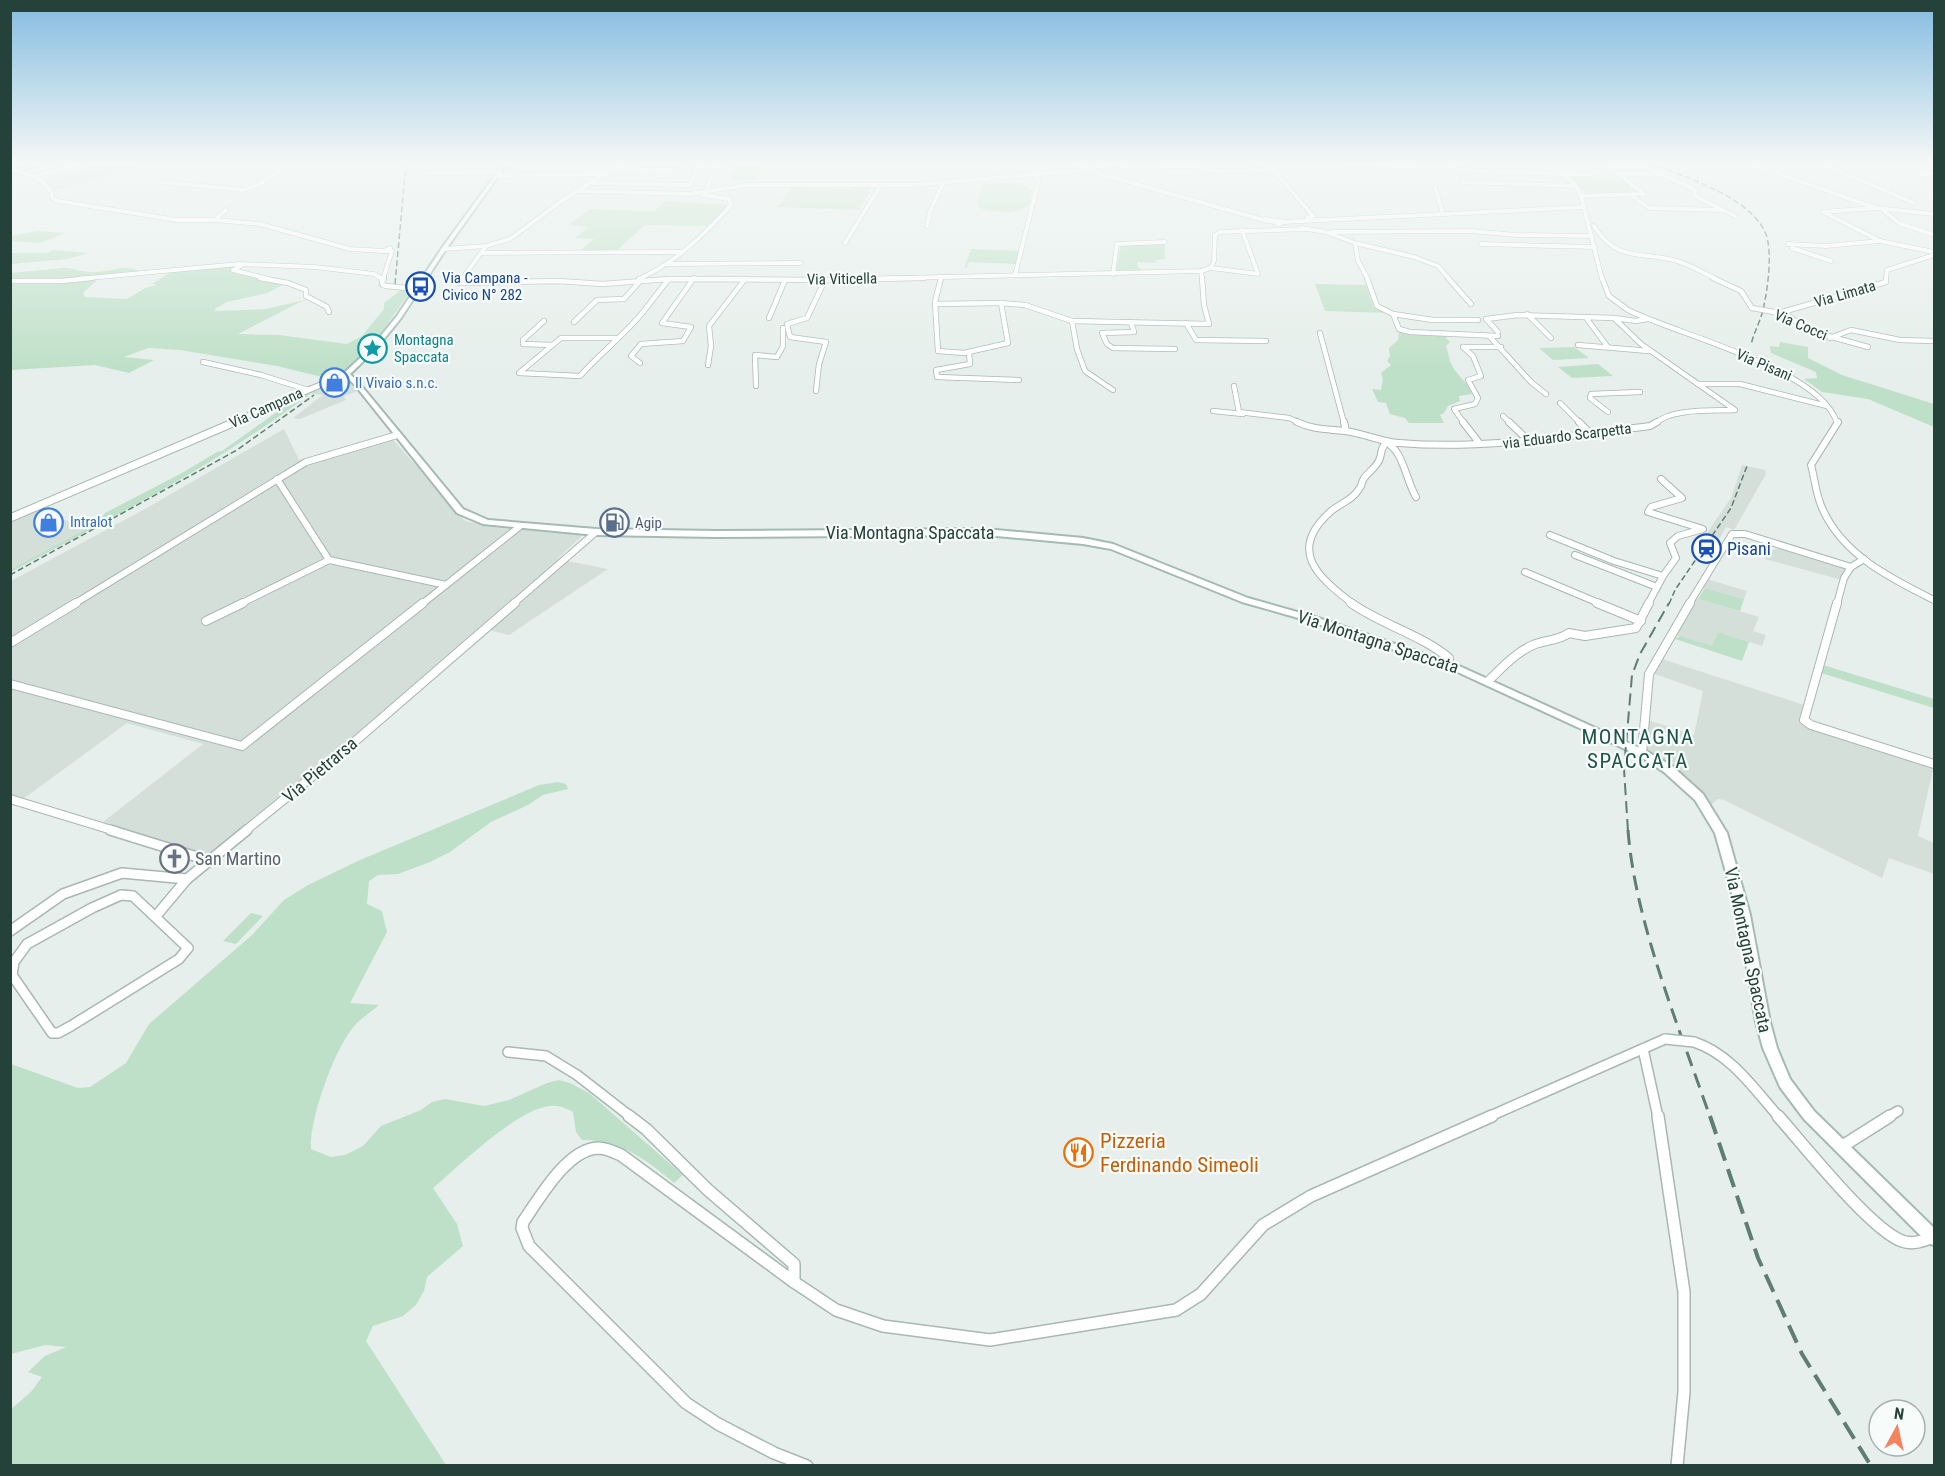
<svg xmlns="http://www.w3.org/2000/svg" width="1945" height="1476" viewBox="0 0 1945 1476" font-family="'Roboto Condensed',sans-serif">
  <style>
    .built { fill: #d4dfda }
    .green { fill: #bfe0c8 }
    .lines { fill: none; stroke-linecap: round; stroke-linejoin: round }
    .minor-far5-casing { stroke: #a8b8b2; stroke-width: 5 }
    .minor-far4-casing { stroke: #a8b8b2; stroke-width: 6 }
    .minor-far3-casing { stroke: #a8b8b2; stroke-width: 8 }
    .minor-far2-casing { stroke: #a8b8b2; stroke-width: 10 }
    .minor-far1-casing { stroke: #a8b8b2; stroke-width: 12 }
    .minor-casing { stroke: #a8b8b2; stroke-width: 14 }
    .tertiary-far1-casing { stroke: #a8b8b2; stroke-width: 7 }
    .tertiary-casing { stroke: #a8b8b2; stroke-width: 9 }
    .secondary-casing { stroke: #a4bbb3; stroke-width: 4 }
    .minor-far5 { stroke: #fff; stroke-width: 4 }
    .minor-far4 { stroke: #fff; stroke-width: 4.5 }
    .minor-far3 { stroke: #fff; stroke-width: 6 }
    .minor-far2 { stroke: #fff; stroke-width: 8 }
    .minor-far1 { stroke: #fff; stroke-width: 9 }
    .minor { stroke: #fff; stroke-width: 11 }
    .tertiary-far1 { stroke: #fff; stroke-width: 5 }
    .tertiary { stroke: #fff; stroke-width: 7 }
    .secondary { fill: #fff; fill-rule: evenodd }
    .rail-far3 { stroke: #5f7d75; stroke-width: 1.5; stroke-dasharray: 6 3; stroke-linecap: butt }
    .rail-far2 { stroke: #5f7d75; stroke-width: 2; stroke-dasharray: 12 6; stroke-linecap: butt }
    .rail-far1 { stroke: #5f7d75; stroke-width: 3; stroke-dasharray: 15 8; stroke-linecap: butt }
    .rail { stroke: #5f7d75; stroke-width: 4; stroke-dasharray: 19 9; stroke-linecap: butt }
    .minor-bridge-far2-casing { stroke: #a8b8b2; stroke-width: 5; stroke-linecap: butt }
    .minor-bridge-far1-casing { stroke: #a8b8b2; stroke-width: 6; stroke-linecap: butt }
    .minor-bridge-casing { stroke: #a8b8b2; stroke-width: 12; stroke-linecap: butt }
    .minor-bridge-far2 { stroke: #fff; stroke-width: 4 }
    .minor-bridge-far1 { stroke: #fff; stroke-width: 4.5 }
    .minor-bridge { stroke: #fff; stroke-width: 9 }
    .labels { text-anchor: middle; stroke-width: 4.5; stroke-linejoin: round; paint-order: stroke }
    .far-transit-label { font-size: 15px; fill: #164399; stroke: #f7fbf9; text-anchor: start }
    .far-street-label { font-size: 15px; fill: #24423a; stroke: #f7fbf9 }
    .far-culture-label { font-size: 15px; fill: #0d838f; stroke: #f7fbf9; text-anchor: start }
    .far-shop-label { font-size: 15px; fill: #366cbe; stroke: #f7fbf9; text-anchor: start }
    .far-service-label { font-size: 15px; fill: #4e5e75; stroke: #f7fbf9; text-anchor: start }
    .street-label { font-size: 18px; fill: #24423a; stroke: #f7fbf9 }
    .transit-label { font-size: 18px; fill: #164399; stroke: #f7fbf9; text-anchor: start }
    .worship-label { font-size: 18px; fill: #5b616d; stroke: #f7fbf9; text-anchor: start }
    .quarter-label { font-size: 21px; letter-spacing: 1.5px; fill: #1f5548; stroke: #f7fbf9 }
    .near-food-label { font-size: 21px; fill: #c56008; stroke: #f7fbf9; text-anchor: start }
  </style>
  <rect width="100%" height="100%" fill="#e6efeb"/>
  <!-- built -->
  <g class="built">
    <path d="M102 164H127L140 167 55 191 44 180Z"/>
    <path d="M338 379 347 380 358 391 344 396 346 400 300 419 293 418 323 395 306 393Z"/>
    <path d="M284 429 299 460 388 434 465 521 498 528 583 535 557 559 608 569 509 635 481 628 213 856 103 822 203 744 127 723 16 804 11 803V581L145 509Z"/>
    <path d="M1742 465 1765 470 1766 474 1734 530 1726 527 1715 546 1703 539 1731 498Z"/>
    <path d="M28 509 88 527 11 569V516Z"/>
    <path d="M1785 546 1849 567 1842 580 1765 559 1773 550Z"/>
    <path d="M1707 579 1747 591 1744 599 1701 587Z"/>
    <path d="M1689 596 1759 617 1753 631 1766 635 1762 646 1718 632 1712 647 1668 632Z"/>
    <path d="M1659 658 1807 706 1803 720 1934 765 1918 836 1934 843V874L1889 858 1882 878 1724 800 1718 799 1711 805 1701 795 1645 752 1648 720 1694 735 1703 691 1652 673Z"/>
  </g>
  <!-- green -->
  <g class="green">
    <path d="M735 164H761L757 179 730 180Z"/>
    <path d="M1566 175 1625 181 1641 193 1587 194Z"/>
    <path d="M983 183C996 187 1018 177 1032 190L1029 205C1016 215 995 213 980 208L977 203Z"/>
    <path d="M792 187 850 189 852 187 872 188 859 210 777 207Z"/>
    <path d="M666 201 728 205 708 226 645 225 617 250 580 251 594 239 575 238 589 227 569 225 590 209 654 211Z"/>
    <path d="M38 231 65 233 40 243 11 241V236Z"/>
    <path d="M1165 243V259L1155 260 1157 263 1137 262 1138 267 1143 271H1116L1121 244Z"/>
    <path d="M971 249 1020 251 1016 264 969 262 967 268H964Z"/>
    <path d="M52 250 88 253 68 259 11 264V253H48Z"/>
    <path d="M243 265 232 269 287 283 267 293 227 302 216 308 215 311 266 309 309 299 300 302 238 334 279 335 347 344 362 336 384 309V303L401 290 379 287 378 284 386 287H404L405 292 409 293 375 342 344 373 330 379 277 366 180 350 148 348 124 357 154 360 129 373 95 365 11 370 10 282 100 277 83 293 85 297 127 299 145 288 157 285 152 284 174 270Z"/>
    <path d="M64 268C73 268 82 272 92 272 108 273 123 264 140 271L67 280H11V273Z"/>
    <path d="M1315 284 1366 285 1373 306 1389 313 1325 311Z"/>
    <path d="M1399 332 1448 335 1446 338 1450 342 1446 346C1449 354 1449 362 1454 369 1461 379 1467 382 1472 394L1459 396 1460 401 1448 406 1444 413 1440 415 1444 423H1409L1405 418 1390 414 1386 403 1378 402 1372 389 1381 390 1383 379 1381 373 1391 365 1387 361 1390 356 1389 348 1398 340Z"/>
    <path d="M1780 342 1808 347V358L1842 375 1934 404V427L1868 399 1822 392 1804 379 1817 378 1816 372 1771 353 1770 346 1779 347Z"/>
    <path d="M1574 347 1589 358 1553 360 1539 348Z"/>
    <path d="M1598 364 1613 376 1572 378 1558 367Z"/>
    <path d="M306 393 310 394C217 464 114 517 11 572V569L87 528 81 525 101 518 105 513 182 473 217 452 222 451 284 407 282 405Z"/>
    <path d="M1705 588 1744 599 1740 611 1698 599Z"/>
    <path d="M1718 632 1749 642 1742 661 1675 639 1680 636 1712 646Z"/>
    <path d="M1823 665 1934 699V708L1821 673Z"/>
    <path d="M558 782 566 784 568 789 543 795 528 805 491 822 450 852 430 862 398 874 378 875 369 881 367 904 382 911 387 932 350 1003 379 1005C370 1013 358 1020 351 1030 333 1054 309 1120 311 1149L331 1157 345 1155 363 1146 381 1126 421 1110 432 1102 445 1099 484 1106 509 1100 547 1083 559 1080 570 1083 589 1093 683 1175 674 1183C647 1160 619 1139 582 1140L576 1132 573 1112C565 1108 559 1105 550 1106 517 1109 459 1166 433 1188L457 1224 463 1246 427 1277 424 1291 416 1305 403 1316 373 1326 366 1341 446 1465H11V1409L31 1392 42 1377 28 1372 45 1356 66 1347 45 1345 11 1354V1064L78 1088 90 1087 126 1063 149 1024 252 935 284 900 308 885 360 860 539 785Z"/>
    <path d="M251 913 263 916 236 944 223 941Z"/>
  </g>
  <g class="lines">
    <defs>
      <g id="minor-far5">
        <path d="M133 164 141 166"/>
        <path d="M1069 164 1085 167"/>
        <path d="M1162 164H1197"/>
        <path d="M1268 164 1313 216 1307 218"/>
        <path d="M1448 164 1457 170 1589 175 1614 164"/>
        <path d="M1551 164 1576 186 1581 196 1602 279"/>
        <path d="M1639 164 1696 190 1694 195 1699 198 1735 216"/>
        <path d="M1666 164 1675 171 1714 188"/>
        <path d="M1751 164 1876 208 1934 214"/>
        <path d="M1822 164 1914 203"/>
        <path d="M1344 165 1416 166"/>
        <path d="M1091 167 1128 164"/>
        <path d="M1610 167H1643"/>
        <path d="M614 169 676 170"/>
        <path d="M1090 171 1267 221"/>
        <path d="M22 172C37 176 50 183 53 199L58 201 177 220H215"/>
        <path d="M1166 172 1274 170"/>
        <path d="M429 173 499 172"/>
        <path d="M1618 174H1659"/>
        <path d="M1917 175 1934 173"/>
        <path d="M35 176 81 164"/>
        <path d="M496 176 603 174"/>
        <path d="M162 182 244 190 260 184 290 164"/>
        <path d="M1462 182 1576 186"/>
        <path d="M591 183 690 185 699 164"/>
        <path d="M1435 187 1443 214"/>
        <path d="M576 191 690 194 747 185H914L1085 170"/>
        <path d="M706 192 715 164"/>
        <path d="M1631 195 1649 208 1721 210"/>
        <path d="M1581 196 1644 194 1609 166"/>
        <path d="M226 210 215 220 260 224 350 249 384 251"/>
        <path d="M1883 210 1899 223 1934 235"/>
        <path d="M1282 222 1584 207"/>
        <path d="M1280 224 1265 219 1286 222"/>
        <path d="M927 226 930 212 943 183"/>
        <path d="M1594 226C1617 263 1642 251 1677 261 1690 265 1704 273 1716 279"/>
        <path d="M1301 228 1326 232 1355 243 1358 261 1368 279"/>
        <path d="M1331 232 1471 231 1516 235 1592 236"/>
        <path d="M1880 241 1934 252"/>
        <path d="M845 243 881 185"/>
        <path d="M1355 243 1414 257 1438 266 1449 279"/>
        <path d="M1481 244 1595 247"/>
        <path d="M1788 244 1826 246 1880 241 1823 212 1876 208"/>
        <path d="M1792 248 1831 261"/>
        <path d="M444 249 486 246 510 239 563 200 621 164"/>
        <path d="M481 253 681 252"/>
        <path d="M666 264 801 263"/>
        <path d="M241 266 233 270 269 279"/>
        <path d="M1211 268 1258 274 1242 230"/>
        <path d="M1201 271 1202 279"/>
        <path d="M1113 274 1117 244 1165 242"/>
        <path d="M1015 275 1039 179 1035 176"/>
        <path d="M78 279 239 264 315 267 374 274 382 279"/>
        <path d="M383 279 392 251H384L390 248"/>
        <path d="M462 279 486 246"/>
        <path d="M639 279C676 262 704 235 731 205L729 199 703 195"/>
        <path d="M667 279H688"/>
        <path d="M862 279 1201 271 1211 268 1214 261 1215 235 1220 232 1306 229"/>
        <path d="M1886 279 1887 270 1934 255"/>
      </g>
      <g id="minor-far4">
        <path d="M260 278 288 283 306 290V296L327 307 329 312"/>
        <path d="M381 278 383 285 386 286 417 289"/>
        <path d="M463 278 459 283 558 281 603 284 669 279 825 280 924 278"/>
        <path d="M941 278 935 302 938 351 964 353 1008 343 1001 303 1025 305 1072 321 1077 349 1085 371 1113 390"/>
        <path d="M1367 278 1377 306 1393 314 1399 329 1410 332 1498 336"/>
        <path d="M1448 278 1471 304"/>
        <path d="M1602 278 1609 296 1628 310C1678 335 1821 369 1837 423"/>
        <path d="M1713 278 1741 291 1752 308"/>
        <path d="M639 279 642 278"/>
        <path d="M383 280 384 278"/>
        <path d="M10 281H62L91 278"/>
        <path d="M935 304 1001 303"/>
        <path d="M1778 313 1790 317 1807 330 1868 347"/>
        <path d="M1779 313 1886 282V278"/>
        <path d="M1393 314 1433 320H1478"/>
        <path d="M1527 314 1551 338"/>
        <path d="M769 318 785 280"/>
        <path d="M1587 319 1607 346"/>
        <path d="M1647 319 1636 321 1614 318 1641 344 1735 410C1714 411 1671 408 1656 423"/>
        <path d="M544 321 523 340V344L552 345"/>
        <path d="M1072 321 1209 324 1204 305 1202 278"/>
        <path d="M574 322 597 300 624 299 640 281"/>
        <path d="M1131 322 1134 332 1102 333 1107 344 1113 348 1175 349"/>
        <path d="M1186 323 1196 340 1266 341"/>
        <path d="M1498 332 1486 319 1518 315 1614 318"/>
        <path d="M1320 333 1344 423"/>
        <path d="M1490 337 1531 382 1546 394"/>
        <path d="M618 338H561L519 373 580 376C598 356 619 339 637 319 648 307 658 292 669 279"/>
        <path d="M1830 338 1851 330 1900 340 1934 341"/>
        <path d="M1578 345 1649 351"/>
        <path d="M1463 347 1473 356 1481 376 1468 380 1478 398 1475 404 1454 409 1464 423"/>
        <path d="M1463 347H1501"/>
        <path d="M969 353 970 364 936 370 937 377 1019 380"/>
        <path d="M203 362 261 375 308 390"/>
        <path d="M640 363 631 356 641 344 683 341 691 327 662 323 694 278"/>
        <path d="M708 365 711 346 709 326 745 279"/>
        <path d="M1698 384H1740L1827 406"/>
        <path d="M756 386 755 355 777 357 783 346V328"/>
        <path d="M1234 386 1239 412 1289 418 1300 423"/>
        <path d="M816 391 819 364 826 342 790 337 787 324 807 318 825 280"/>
        <path d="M1560 403 1580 423"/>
        <path d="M1213 411 1243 414"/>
        <path d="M1608 412 1590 398 1591 394 1640 392"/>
        <path d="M1503 416 1510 423"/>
      </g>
      <g id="minor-far3">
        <path d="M1297 422C1314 430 1327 429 1345 431 1363 433 1381 442 1399 443 1483 450 1567 436 1650 426L1657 422"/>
        <path d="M1344 422 1346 431"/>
        <path d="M1463 422 1480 444"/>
        <path d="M1509 422 1529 441"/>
        <path d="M1579 422 1589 432"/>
        <path d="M1838 422 1811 465C1815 480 1816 496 1823 510 1844 556 1892 579 1934 600"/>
        <path d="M1389 444C1404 455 1406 480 1416 497"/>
        <path d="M277 479 329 560"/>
        <path d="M1550 535 1614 561 1663 576"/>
        <path d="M1575 555 1657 587"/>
        <path d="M1525 572 1601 604"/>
        <path d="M74 604 306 462 397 435"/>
        <path d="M240 604 329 560 446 585"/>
        <path d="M422 604 519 527"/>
        <path d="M513 604 596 532"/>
        <path d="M1353 604C1318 577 1287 551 1330 512 1339 504 1353 500 1359 489 1362 486 1361 484 1363 480 1367 472 1377 468 1380 458 1382 451 1381 447 1387 442"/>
        <path d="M1648 604 1663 576 1676 558 1670 543 1678 536 1703 529 1648 512 1651 507 1682 498 1661 479"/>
        <path d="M1689 604 1732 534H1745L1851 567 1864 559"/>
        <path d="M1837 604 1844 578 1851 567"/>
      </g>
      <g id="minor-far2">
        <path d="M1351 603C1382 625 1420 634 1449 658L1448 664"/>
        <path d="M1597 603 1641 621"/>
        <path d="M1837 603 1804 720 1811 725 1934 764"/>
        <path d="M206 621 243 603"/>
        <path d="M10 643 76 603"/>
        <path d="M1488 681C1502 668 1515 653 1533 645 1545 640 1558 641 1569 633L1585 636 1636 628 1649 603"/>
        <path d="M10 684 242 746 423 603"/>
        <path d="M1642 753 1649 674 1690 603"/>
        <path d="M10 799 115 831"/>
        <path d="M245 831 345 750 515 603"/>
      </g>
      <g id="minor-far1">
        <path d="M110 830 210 861"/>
        <path d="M121 895 133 896 188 948 179 959 71 1026 58 1033H52L12 975 14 962 27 944 92 908Z"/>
        <path d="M156 916 187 879"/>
        <path d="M10 931 63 894 122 873 187 879 247 830"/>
        <path d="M1694 1042C1731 1054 1754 1089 1779 1117"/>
        <path d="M1643 1049 1658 1117"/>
        <path d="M508 1052 546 1056 577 1075 631 1117"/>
        <path d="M1488 1117 1665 1039"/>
        <path d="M1888 1117 1898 1111"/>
      </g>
      <g id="minor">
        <path d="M629 1116 646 1129 708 1190 794 1264V1282"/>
        <path d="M1658 1116 1684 1292V1392L1677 1466"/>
        <path d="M1778 1116C1803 1144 1871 1230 1902 1241 1913 1245 1923 1241 1933 1237"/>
        <path d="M1841 1147 1890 1116"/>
        <path d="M807 1466 774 1453 718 1424 686 1403 529 1246 522 1228 523 1222C539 1199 567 1149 598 1148 606 1148 614 1152 621 1155L794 1282 836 1310 883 1326 990 1340 1176 1310 1201 1294 1263 1225 1311 1196 1492 1116"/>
      </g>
      <path id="tertiary-far1" d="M231 423 346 374"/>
      <path id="tertiary" d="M10 518 235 422"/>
      <g id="secondary">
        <path d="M34 164H40L10 174V171Z"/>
        <path d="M503 164H507L446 249 401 318 375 350 350 374 359 383 463 509 488 520 596 529 716 531 985 529 1083 538 1113 544 1248 598 1315 617 1457 665 1646 751 1672 766 1703 794 1727 833 1750 915 1770 1022 1777 1048 1790 1079 1814 1111 1934 1228V1245L1928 1243 1804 1119 1780 1087 1763 1048 1756 1022 1738 915 1715 833 1695 800 1664 772 1638 755 1451 669 1309 621 1242 602 1111 549 1083 544 985 535 716 537 596 535 483 524 457 513 355 385 343 374 371 348 397 316 442 248Z"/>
      </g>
    </defs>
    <!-- minor-far5 casing -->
    <use href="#minor-far5" class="minor-far5-casing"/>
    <!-- minor-far4 casing -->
    <use href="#minor-far4" class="minor-far4-casing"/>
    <!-- minor-far3 casing -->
    <use href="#minor-far3" class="minor-far3-casing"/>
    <!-- minor-far2 casing -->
    <use href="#minor-far2" class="minor-far2-casing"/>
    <!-- minor-far1 casing -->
    <use href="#minor-far1" class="minor-far1-casing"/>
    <!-- minor casing -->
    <use href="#minor" class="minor-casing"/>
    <!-- tertiary-far1 casing -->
    <use href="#tertiary-far1" class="tertiary-far1-casing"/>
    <!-- tertiary casing -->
    <use href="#tertiary" class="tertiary-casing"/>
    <!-- secondary casing -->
    <use href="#secondary" class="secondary-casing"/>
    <!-- minor-far5 -->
    <use href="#minor-far5" class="minor-far5"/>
    <!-- minor-far4 -->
    <use href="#minor-far4" class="minor-far4"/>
    <!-- minor-far3 -->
    <use href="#minor-far3" class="minor-far3"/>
    <!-- minor-far2 -->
    <use href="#minor-far2" class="minor-far2"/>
    <!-- minor-far1 -->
    <use href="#minor-far1" class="minor-far1"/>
    <!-- minor -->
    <use href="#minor" class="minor"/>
    <!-- tertiary-far1 -->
    <use href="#tertiary-far1" class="tertiary-far1"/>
    <!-- tertiary -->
    <use href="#tertiary" class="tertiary"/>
    <!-- secondary -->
    <use href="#secondary" class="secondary"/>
    <!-- rail-far3 -->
    <g class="rail-far3">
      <path d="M1651 164C1685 176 1749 197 1765 232 1773 249 1768 287 1764 305 1762 319 1754 331 1751 345"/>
      <path d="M395 284 406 164"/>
      <path d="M10 575 237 450 314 395"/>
      <path d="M1669 604 1675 590 1731 508 1747 466"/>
    </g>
    <!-- rail-far2 -->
    <path class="rail-far2" d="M1628 831 1624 769 1632 675 1640 654 1669 603"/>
    <!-- rail-far1 -->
    <path class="rail-far1" d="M1628 830C1635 923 1680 1029 1710 1117"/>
    <!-- rail -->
    <path class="rail" d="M1710 1116 1758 1258 1802 1354 1871 1466"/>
    <defs>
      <path id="minor-bridge-far2" d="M14 170 22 172"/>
      <path id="minor-bridge-far1" d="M1752 308 1774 312"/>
      <path id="minor-bridge" d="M1665 1039 1694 1042"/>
    </defs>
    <!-- minor-bridge-far2 casing -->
    <use href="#minor-bridge-far2" class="minor-bridge-far2-casing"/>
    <!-- minor-bridge-far1 casing -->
    <use href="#minor-bridge-far1" class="minor-bridge-far1-casing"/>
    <!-- minor-bridge casing -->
    <use href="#minor-bridge" class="minor-bridge-casing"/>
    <!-- minor-bridge-far2 -->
    <use href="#minor-bridge-far2" class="minor-bridge-far2"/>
    <!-- minor-bridge-far1 -->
    <use href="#minor-bridge-far1" class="minor-bridge-far1"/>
    <!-- minor-bridge -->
    <use href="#minor-bridge" class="minor-bridge"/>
  </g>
  <!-- sky -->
  <linearGradient id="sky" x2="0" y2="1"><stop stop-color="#84bce0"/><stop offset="0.44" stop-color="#f4f8f6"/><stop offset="1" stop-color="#f4f8f6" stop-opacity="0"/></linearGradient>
  <rect width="1945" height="370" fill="url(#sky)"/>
  <!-- icons -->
  <defs>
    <symbol id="bus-ring" viewBox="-11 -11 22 22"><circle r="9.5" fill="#f7fbf9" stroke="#1a4fb4" stroke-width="1.5"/><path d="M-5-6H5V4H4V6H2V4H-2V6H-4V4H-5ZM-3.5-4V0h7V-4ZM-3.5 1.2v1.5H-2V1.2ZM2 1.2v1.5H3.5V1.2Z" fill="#1a4fb4"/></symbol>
    <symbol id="sight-ring" viewBox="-11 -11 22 22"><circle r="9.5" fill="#f7fbf9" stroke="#0f9aa8" stroke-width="1.5"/><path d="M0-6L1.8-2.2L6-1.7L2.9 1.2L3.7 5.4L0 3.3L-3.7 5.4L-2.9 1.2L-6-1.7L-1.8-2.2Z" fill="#0f9aa8"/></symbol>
    <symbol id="shop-ring" viewBox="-11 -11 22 22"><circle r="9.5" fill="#f7fbf9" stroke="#3f7fe0" stroke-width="1.5"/><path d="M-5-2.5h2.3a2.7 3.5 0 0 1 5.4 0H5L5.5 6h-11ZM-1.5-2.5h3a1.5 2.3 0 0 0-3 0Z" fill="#3f7fe0"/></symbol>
    <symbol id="fuel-ring" viewBox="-11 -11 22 22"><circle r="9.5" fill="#f7fbf9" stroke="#5c6f8a" stroke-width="1.5"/><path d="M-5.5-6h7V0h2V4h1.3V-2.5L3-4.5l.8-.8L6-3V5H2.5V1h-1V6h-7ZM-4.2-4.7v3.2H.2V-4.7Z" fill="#5c6f8a"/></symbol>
    <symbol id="station-ring" viewBox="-11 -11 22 22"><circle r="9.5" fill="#f7fbf9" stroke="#1a4fb4" stroke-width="1.5"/><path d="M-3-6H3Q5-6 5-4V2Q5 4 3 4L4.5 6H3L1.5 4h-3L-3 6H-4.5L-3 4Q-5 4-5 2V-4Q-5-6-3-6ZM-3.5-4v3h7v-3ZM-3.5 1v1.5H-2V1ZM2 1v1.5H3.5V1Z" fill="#1a4fb4"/></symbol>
    <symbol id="church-ring" viewBox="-11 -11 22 22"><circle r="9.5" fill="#f7fbf9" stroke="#6b7280" stroke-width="1.5"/><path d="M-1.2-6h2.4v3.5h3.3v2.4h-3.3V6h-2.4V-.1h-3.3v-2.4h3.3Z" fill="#6b7280"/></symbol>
    <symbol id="restaurant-ring" viewBox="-11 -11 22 22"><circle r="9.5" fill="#f7fbf9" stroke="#e8710a" stroke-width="1.5"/><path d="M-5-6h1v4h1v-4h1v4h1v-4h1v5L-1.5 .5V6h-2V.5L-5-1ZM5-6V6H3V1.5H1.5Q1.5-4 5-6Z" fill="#e8710a"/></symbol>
  </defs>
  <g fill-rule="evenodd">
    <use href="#bus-ring" x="404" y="270" width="33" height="33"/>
    <use href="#sight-ring" x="356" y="332" width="33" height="33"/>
    <use href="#shop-ring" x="318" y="366" width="33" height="33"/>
    <use href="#shop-ring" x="32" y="506" width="33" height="33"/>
    <use href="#fuel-ring" x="598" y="506" width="33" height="33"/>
    <use href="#station-ring" x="1690" y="532" width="33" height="33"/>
    <use href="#church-ring" x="158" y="842" width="33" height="33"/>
    <use href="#restaurant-ring" x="1062" y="1136" width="33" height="33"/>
  </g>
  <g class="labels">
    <!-- far-transit labels -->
    <g class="far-transit-label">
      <text x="442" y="283">Via Campana -<tspan x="442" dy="17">Civico N° 282</tspan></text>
    </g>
    <!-- far-street labels -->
    <g class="far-street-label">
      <text transform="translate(842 279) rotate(-1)" y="5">Via Viticella</text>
      <text transform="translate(1845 294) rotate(-16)" y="5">Via Limata</text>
      <text transform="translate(1801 325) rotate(23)" y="5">Via Cocci</text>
      <text transform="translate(1764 365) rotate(23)" y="5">Via Pisani</text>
      <text transform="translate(266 408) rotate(-24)" y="5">Via Campana</text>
      <text transform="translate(1567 436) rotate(-7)" y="5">via Eduardo Scarpetta</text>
    </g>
    <!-- far-culture labels -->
    <g class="far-culture-label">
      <text x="394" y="345">Montagna<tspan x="394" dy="17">Spaccata</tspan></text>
    </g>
    <!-- far-shop labels -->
    <g class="far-shop-label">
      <text x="355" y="388">Il Vivaio s.n.c.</text>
      <text x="70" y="527">Intralot</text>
    </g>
    <!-- far-service labels -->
    <g class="far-service-label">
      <text x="635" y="528">Agip</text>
    </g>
    <!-- street labels -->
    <g class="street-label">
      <text x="910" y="539">Via Montagna Spaccata</text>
      <text transform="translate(1378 642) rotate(18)" y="6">Via Montagna Spaccata</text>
      <text transform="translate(320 770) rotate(-40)" y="6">Via Pietrarsa</text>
      <text transform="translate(1748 950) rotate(78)" y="6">Via Montagna Spaccata</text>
    </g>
    <!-- transit labels -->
    <g class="transit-label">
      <text x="1727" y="555">Pisani</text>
    </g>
    <!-- worship labels -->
    <g class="worship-label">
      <text x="195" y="865">San Martino</text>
    </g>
    <!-- quarter labels -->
    <g class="quarter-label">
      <text x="1638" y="744">MONTAGNA<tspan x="1638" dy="24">SPACCATA</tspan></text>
    </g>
    <!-- near-food labels -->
    <g class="near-food-label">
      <text x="1100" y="1148">Pizzeria<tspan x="1100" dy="24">Ferdinando Simeoli</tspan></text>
    </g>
  </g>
  <!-- border -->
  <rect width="1945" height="1476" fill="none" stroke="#24423a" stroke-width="24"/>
  <!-- north arrow -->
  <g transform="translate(1897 1428) rotate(8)"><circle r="28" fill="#f7fbf9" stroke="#a3b1ad" stroke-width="1.5"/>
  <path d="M0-4.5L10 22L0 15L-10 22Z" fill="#f4845f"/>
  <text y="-9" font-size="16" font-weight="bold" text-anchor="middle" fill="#24423a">N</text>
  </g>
</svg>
